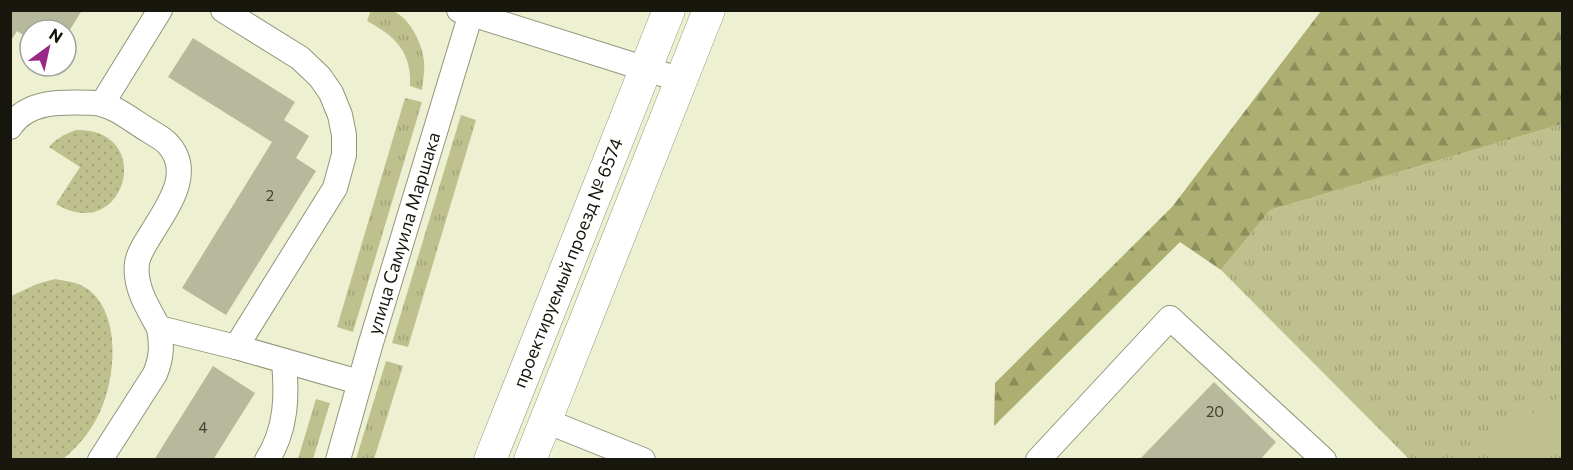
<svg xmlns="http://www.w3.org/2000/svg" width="1573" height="470" viewBox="0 0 1573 470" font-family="Commissioner,sans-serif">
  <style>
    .grass { fill: url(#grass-tufts) }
    .forest { fill: url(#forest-firs) }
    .park { fill: url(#park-dots) }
    .pitch { fill: #bec18e }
    .building { fill: #b7b99d }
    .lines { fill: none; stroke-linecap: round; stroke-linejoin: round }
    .minor-casing { stroke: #93957a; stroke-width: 26 }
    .major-casing { stroke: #93957a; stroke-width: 33 }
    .minor { stroke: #fff; stroke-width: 24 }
    .major { stroke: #fff; stroke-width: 32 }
    .labels { text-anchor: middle; stroke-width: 4.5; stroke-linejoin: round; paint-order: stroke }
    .number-label { font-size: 15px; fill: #3f4031 }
    .street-label { font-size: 18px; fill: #17170d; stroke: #fff }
  </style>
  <defs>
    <pattern id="grass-tufts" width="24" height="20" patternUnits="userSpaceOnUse" patternTransform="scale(1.5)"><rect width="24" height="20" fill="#bec18e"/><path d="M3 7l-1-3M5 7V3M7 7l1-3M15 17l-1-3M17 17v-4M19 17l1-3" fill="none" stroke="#a3a579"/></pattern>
    <pattern id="forest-firs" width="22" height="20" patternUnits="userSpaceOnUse" patternTransform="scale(1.5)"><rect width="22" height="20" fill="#acaf71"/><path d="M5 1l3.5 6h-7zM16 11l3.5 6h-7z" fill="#8b8d5b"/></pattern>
    <pattern id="park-dots" width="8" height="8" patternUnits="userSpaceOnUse" patternTransform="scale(1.5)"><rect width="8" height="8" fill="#bec18e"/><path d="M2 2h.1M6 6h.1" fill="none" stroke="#a3a579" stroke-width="1.8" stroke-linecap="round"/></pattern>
  </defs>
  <rect width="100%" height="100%" fill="#eef0d2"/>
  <!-- grass -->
  <g class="grass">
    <path d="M371 10C378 10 388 9 395 12 411 20 422 44 424 61 425 70 423 80 422 90L410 86C412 52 395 36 367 21Z"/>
    <path d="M405 98 422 102 353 332 337 327Z"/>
    <path d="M461 115 476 120 408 347 392 343Z"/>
    <path d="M1562 124V459H1409L1221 270 1270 210Z"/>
    <path d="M386 361 403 366 374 459H356Z"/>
    <path d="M316 399 330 403 313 459H298Z"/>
  </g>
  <!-- forest -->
  <path class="forest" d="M1321 11H1562V124L1270 210 1221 270 1180 242 994 426 995 383 1172 207Z"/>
  <!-- park -->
  <g class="park">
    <path d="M76 130C157 128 126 246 56 204L80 167 49 147C57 138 65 134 76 130Z"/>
    <path d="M55 279C66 281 77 282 86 288 122 312 116 378 100 412 91 431 78 447 63 459H11V296L37 284Z"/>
  </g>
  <!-- pitch -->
  <path class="pitch" d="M1562 395V442L1524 459H1501L1491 439Z"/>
  <!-- building -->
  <g class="building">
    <path d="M10 10H77L81 12 66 36V30H30V39L17 31 10 42Z"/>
    <path d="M193 38 295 102 284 120 309 136 296 158 316 171 226 315 182 288 272 142 168 77Z"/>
    <path d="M213 366 255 393 213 460H154Z"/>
    <path d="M1214 382 1276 442 1260 460H1139Z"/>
  </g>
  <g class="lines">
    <defs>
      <g id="minor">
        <path d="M223 10 300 58 320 77 331 93 340 115 344 135V155L335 188 236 347"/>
        <path d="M459 10 681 80"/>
        <path d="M102 104 160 10"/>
        <path d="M10 127C28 99 66 102 95 103 114 105 131 120 148 130 154 134 162 138 167 143 195 172 167 207 151 234 145 244 139 252 137 263 134 287 148 308 159 328L236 347 359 382"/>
        <path d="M546 421 643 460"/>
        <path d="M100 460 155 374C162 357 162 345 159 328"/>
        <path d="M267 460C287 429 287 395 284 361"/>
        <path id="s1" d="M338 460 370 346 472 10"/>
        <path d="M1038 460 1170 318 1324 460"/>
      </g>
      <g id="major">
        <path id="s2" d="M490 460 669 10"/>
        <path d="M530 460 709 10"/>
      </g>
    </defs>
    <!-- minor casing -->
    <use href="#minor" class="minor-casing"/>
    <!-- major casing -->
    <use href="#major" class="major-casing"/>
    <!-- minor -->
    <use href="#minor" class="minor"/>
    <!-- major -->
    <use href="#major" class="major"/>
  </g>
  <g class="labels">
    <!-- number labels -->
    <g class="number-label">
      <text x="270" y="201">2</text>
      <text x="1215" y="417">20</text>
      <text x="203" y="433">4</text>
    </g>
    <!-- street labels -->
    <g class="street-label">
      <text dy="6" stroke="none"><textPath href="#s1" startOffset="236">улица Самуила Маршака</textPath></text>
      <text dy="6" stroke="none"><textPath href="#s2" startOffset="212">проектируемый проезд № 6574</textPath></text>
    </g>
  </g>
  <!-- border -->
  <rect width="1573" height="470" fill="none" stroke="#17170d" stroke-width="24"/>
  <!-- north arrow -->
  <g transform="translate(48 48) rotate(33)"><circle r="28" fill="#ffffff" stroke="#a2a29e" stroke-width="1.5"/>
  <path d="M0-4.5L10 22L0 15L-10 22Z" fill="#992886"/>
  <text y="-9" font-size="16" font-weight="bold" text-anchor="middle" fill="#17170d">N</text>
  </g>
</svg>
